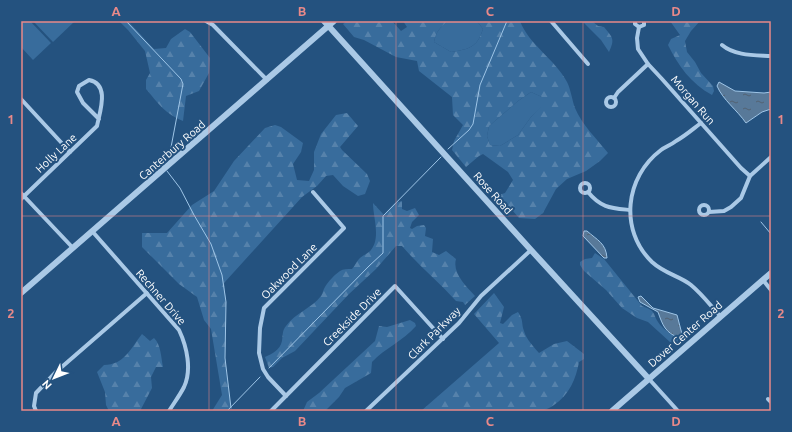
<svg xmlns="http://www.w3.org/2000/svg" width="792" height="432" viewBox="0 0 792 432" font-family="Ubuntu,sans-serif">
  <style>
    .grass { fill: #386c9c }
    .forest { fill: url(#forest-firs); fill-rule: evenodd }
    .water { fill: url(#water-ripples); stroke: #9ec5e7 }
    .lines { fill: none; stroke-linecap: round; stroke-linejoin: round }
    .stream { stroke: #9ec5e7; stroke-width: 1 }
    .minor { stroke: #aac9e6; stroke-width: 4 }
    .tertiary { stroke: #aac9e6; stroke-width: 6 }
    .grid { fill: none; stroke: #e88989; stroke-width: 1; stroke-opacity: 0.55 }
    .labels { text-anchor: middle; stroke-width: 4; stroke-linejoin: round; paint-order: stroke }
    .street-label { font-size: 11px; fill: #fff; stroke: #24527f }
    .neatline { fill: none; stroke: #e88989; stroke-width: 1.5 }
    .grid-label { font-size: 13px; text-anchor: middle; font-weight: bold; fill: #e88989 }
  </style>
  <defs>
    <pattern id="forest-firs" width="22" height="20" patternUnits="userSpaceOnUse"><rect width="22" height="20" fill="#386c9c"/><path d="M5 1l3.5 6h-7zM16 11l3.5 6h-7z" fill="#5682ab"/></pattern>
    <pattern id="water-ripples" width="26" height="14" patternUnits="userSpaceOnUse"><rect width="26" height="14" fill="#587999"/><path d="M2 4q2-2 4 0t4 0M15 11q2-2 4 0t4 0" fill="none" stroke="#526272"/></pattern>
  </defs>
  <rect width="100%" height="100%" fill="#24527f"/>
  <!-- grass -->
  <g class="grass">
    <path d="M21 21H30L51 43 33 60 21 47Z"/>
    <path d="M33 21H75L53 42Z"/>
    <path d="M448 21H477L483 29C477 48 469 49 451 52L434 42C436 32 440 27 448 21Z"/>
    <path d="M531 92 542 97 543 106 531 117 518 135 500 146 490 145 487 136 489 126 518 101Z"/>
  </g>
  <!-- forest -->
  <g class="forest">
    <path d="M119 21H128L154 49 166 48 171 39 185 29 190 32 210 58 209 73 199 91 186 96 183 121C165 114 158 103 146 89V80L150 73 145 51 128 30Z"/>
    <path d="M347 21H392L401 31 407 27 403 21H448C440 27 436 32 434 42L451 52C469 49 477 48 483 29L477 21H520C529 45 555 59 567 82 571 90 572 100 575 108 582 125 597 139 608 153L600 161 586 171 567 179 556 189 543 213 535 219 519 218 499 195 505 193 513 180 508 172 483 154 479 156 466 167 452 150 454 141 463 125 453 115 452 97 419 71 417 61 396 57 364 40 354 37 343 24ZM531 92 542 97V106L531 117 518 135 500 146 490 145 487 136 489 126 518 101Z"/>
    <path d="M582 21H592L598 26 604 27C613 38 615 39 609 52L601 40Z"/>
    <path d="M670 21H700L691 31 685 41 687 52 695 62 701 73 713 86 714 91 712 95C691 84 678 65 668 45L671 39 680 35Z"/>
    <path d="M347 113 358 126 340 147 342 150 367 174 370 181 365 194 358 196 343 186 333 175 326 176 317 186 302 197 224 283 226 302 225 358 231 408 227 411H212L222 395 211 329 204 320 197 297 179 284 142 247V233H167L192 205 214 191 234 161 265 128 275 125 281 127 303 143 301 152 293 164 297 180 309 181 314 170V152L321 134 336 115Z"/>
    <path d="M402 201V209L407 211 415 208 419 215 412 222 410 228 412 229 417 226 424 225 426 228 425 236 433 239 432 252 439 255 446 251 456 259C452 273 466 286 475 296L465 305 463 302 456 301C439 282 419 266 402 246H396L376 269 349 294 295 351 282 358 273 367 269 368 265 357C272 354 280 350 282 341 283 335 282 331 286 326 295 313 312 308 321 296 323 293 323 290 325 287 328 282 334 275 340 271 343 269 348 269 352 269 355 266 356 262 359 259 362 256 366 254 369 252 382 240 373 218 373 203L384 215 395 203Z"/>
    <path d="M595 253 604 259 642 306C656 311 652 312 658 322 662 329 672 335 679 338L676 345 670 342 648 322 637 318 622 308 606 290 584 271 580 265V262L585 259 592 258Z"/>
    <path d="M494 293 504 307 500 323 503 324 512 315 518 312C524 321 521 323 524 331 526 339 534 347 539 353L554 344 567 341 584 354V359L579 362C576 379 569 395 554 405 550 408 546 409 542 411H421L499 343 474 314Z"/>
    <path d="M410 320 415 323 416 326C403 341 385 348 372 362L371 373 345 388 339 397 325 411H303L307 402 319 393 375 341 379 326 387 327Z"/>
    <path d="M142 334 150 341 154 338C161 345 161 357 163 367H156L151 377 152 388 140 411H109L106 405 105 392 97 372 104 365C124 365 131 348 142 334Z"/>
  </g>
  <!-- water -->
  <g class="water">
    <path d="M719 82 735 91 764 93 771 92V109L762 112 746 123C737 110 723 100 717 86Z"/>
    <path d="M584 231H587C597 240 606 243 607 258H604L583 236Z"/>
    <path d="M641 296 653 308 677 315 682 334 679 338C665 332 663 326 658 312L640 302 638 297Z"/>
  </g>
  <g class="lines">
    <!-- stream -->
    <g class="stream">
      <path d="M126 21 181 79 183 84 169 158"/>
      <path d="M448 149 469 130 473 124 480 85 507 21"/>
      <path d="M167 171 180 188 194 215 211 244 222 275 226 302 225 358 231 408"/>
      <path d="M761 222 771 234"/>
      <path d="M269 368 369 266 383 253V216L441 157"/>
      <path d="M227 411 260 377"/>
    </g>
    <!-- minor -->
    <g class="minor">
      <path d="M206 21 213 25 267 80"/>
      <path d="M551 21 588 64"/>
      <path d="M635 21V24L639 27 644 25V21"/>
      <path d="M639 27 637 38 638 49 648 64 662 79 741 168 750 176"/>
      <path d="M722 45C735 56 755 55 771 56"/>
      <circle cx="611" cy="102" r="5"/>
      <path d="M614 98 618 92 648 64"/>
      <path d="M21 99 70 152"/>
      <path d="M701 123C693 129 685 136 676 141 671 145 665 147 661 150 625 177 619 230 652 262 665 274 680 276 691 285 702 294 711 306 720 316"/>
      <circle cx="585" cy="188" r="5"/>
      <path d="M588 192C601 208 611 208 630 210"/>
      <path d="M21 193 73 248"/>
      <path d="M21 199 97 126C100 111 110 84 89 80L79 86 77 92 83 103 99 119"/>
      <circle cx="704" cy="210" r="5"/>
      <path d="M709 212 724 211 731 207 741 198 750 176 771 157"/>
      <path d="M92 231 179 330C187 347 192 370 184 387 180 395 174 403 169 411"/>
      <path d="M763 280 771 290"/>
      <path d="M649 379 678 411"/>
      <path d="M286 396 268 377 263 369 259 353 260 328 264 308 344 228 313 192"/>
      <path d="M768 399 771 402"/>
      <path d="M36 411 34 406 36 393 56 372 147 293"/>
      <path d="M271 411 395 286 443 339"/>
      <path d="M366 411 459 323 481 296 531 250"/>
    </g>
    <!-- tertiary -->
    <g class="tertiary">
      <path d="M324 21 531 250 649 379"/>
      <path d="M21 293 334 21"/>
      <path d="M612 411 771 273"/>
    </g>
  </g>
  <!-- grid -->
  <path class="grid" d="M209 21V411M396 21V411M583 21V411M21 216H771"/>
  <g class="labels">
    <!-- street labels -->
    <g class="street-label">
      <text transform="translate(693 100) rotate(49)" y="4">Morgan Run</text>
      <text transform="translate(172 150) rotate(-41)" y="4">Canterbury Road</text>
      <text transform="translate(56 153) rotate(-43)" y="4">Holly Lane</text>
      <text transform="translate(493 193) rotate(48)" y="4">Rose Road</text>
      <text transform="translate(289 271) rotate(-45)" y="4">Oakwood Lane</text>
      <text transform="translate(161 297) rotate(49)" y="4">Rechner Drive</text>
      <text transform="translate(352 317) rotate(-45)" y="4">Creekside Drive</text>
      <text transform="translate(434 333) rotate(-45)" y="4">Clark Parkway</text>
      <text transform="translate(685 334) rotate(-41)" y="4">Dover Center Road</text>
    </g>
  </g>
  <!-- border -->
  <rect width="792" height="432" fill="none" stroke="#24527f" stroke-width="44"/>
  <!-- north arrow -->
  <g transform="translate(54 378) rotate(227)" stroke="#24527f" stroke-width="3" paint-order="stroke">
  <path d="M0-3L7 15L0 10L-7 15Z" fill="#ffffff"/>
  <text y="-6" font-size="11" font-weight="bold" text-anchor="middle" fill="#ffffff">N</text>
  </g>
  <rect x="22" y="22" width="748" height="388" class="neatline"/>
  <g class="grid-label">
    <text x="116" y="16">A</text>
    <text x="302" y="16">B</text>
    <text x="490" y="16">C</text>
    <text x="676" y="16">D</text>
    <text x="11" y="124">1</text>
    <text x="781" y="124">1</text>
    <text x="11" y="318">2</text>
    <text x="781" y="318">2</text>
    <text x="116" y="426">A</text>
    <text x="302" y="426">B</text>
    <text x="490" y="426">C</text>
    <text x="676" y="426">D</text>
  </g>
</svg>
